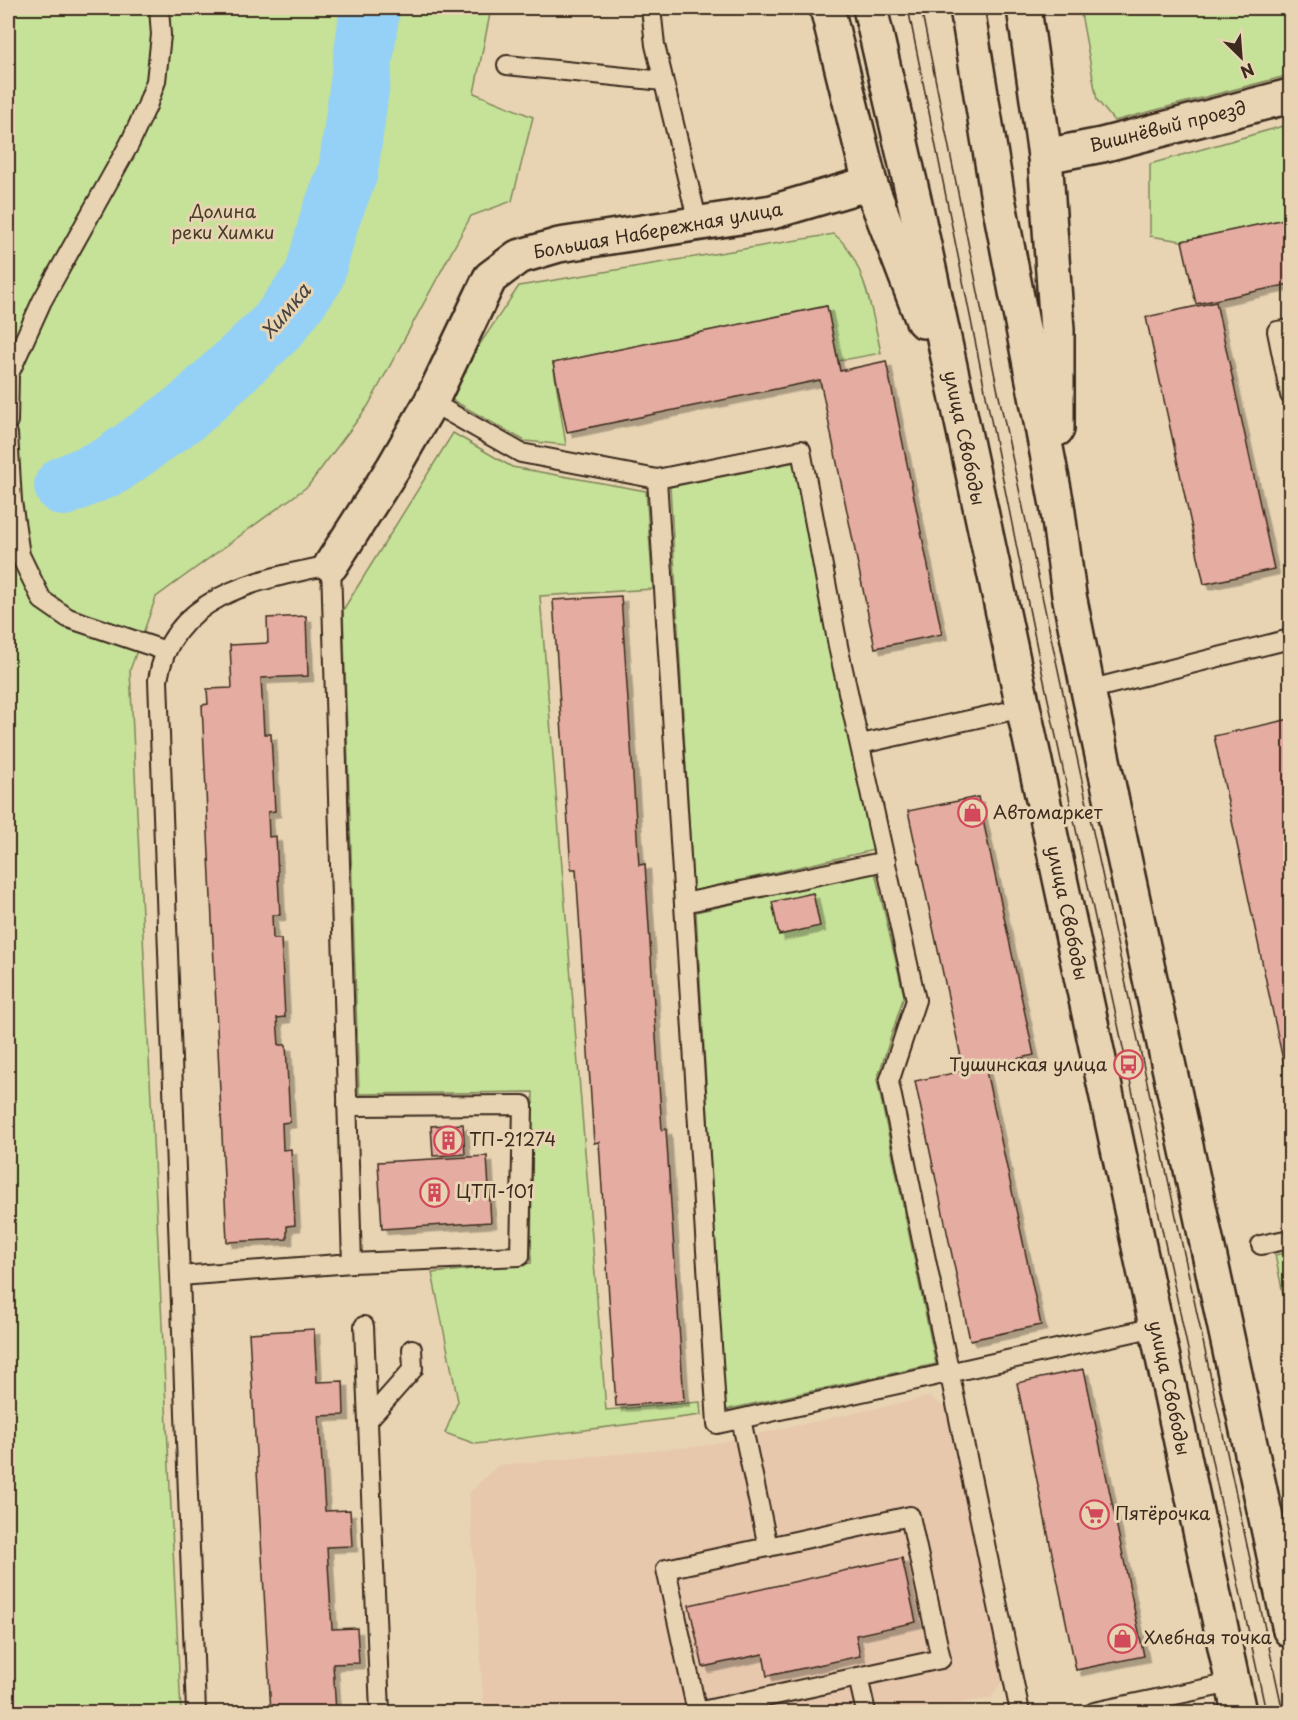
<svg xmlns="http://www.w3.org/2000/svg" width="1298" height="1720" viewBox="0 0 1298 1720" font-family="'Playpen Sans',sans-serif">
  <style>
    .built { fill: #e7c8ad }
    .green { fill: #c6e198; stroke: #80865b; stroke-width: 1.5 }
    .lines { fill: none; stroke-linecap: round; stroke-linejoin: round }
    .river { stroke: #95d1f6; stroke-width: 60 }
    .building { fill: #e5aca1; stroke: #3b2a1e; stroke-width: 1.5; filter: url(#shadow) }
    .lane-casing { stroke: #3b2a1e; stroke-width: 22 }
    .street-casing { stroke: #3b2a1e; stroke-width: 38 }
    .secondary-casing { stroke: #3b2a1e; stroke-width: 38 }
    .lane { stroke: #e8d4b2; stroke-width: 18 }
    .street { stroke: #e8d4b2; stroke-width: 33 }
    .secondary { stroke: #e8d4b2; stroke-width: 33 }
    .tram { stroke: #3b2a1e; stroke-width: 1.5 }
    .labels { text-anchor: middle; stroke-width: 6; stroke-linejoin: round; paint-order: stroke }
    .street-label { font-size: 18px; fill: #3b2a1e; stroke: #e8d4b2 }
    .park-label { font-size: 18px; fill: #493c2a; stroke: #e8d4b2 }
    .poi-label { font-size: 18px; fill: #3b2a1e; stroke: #e8d4b2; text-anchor: start }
    .water-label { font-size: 20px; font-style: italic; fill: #48433e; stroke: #e8d4b2 }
  </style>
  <defs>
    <filter id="shadow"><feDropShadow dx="5.5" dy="5.5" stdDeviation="0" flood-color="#0004"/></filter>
  </defs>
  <rect width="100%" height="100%" fill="#e8d4b2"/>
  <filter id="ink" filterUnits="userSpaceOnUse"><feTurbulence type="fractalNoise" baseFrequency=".0167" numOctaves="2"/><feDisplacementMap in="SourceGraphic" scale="12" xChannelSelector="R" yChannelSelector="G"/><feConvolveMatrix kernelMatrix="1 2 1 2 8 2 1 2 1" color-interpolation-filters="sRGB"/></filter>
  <g filter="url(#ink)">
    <!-- built -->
    <path class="built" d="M929 1397 947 1408 1005 1677 991 1698 909 1712H484L469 1493 498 1465 702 1446Z"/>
    <!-- green -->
    <g class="green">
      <path d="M8 8H487L490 14 474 93 533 117 512 201 471 216 368 406 308 486 156 597 130 670 181 1712H8Z"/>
      <path d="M1080 8H1290V75L1114 121 1097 100Z"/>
      <path d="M1290 124V218L1182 241 1150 236V164Z"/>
      <path d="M834 234C864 257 873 316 881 353L838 361 826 306 553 363 566 445 525 441 445 396 519 286Z"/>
      <path d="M453 433 512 467 646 491 653 589 540 596 606 1410 700 1402 701 1415 476 1444 445 1433 458 1401 432 1273 531 1263 533 1092 359 1094 343 610Z"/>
      <path d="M795 462 874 850 693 891 670 487Z"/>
      <path d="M875 872 904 996 877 1080 936 1364 725 1410 696 912Z"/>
      <path d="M1290 1252V1328L1275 1255Z"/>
    </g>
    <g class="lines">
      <!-- river -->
      <path class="river" d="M64 486 112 465 189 410 278 326 314 277 330 218 348 172 370 8"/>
    </g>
    <!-- building -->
    <g class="building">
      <path d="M1290 218V284L1196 304 1182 241Z"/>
      <path d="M1216 302 1274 569 1204 584 1146 317Z"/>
      <path d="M827 306 840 371 886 361 942 634 875 648 820 380 567 432 553 363Z"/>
      <path d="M621 596 639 865 645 864 662 1130 666 1129 684 1401 616 1406 599 1142 594 1143 576 869H571L553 600Z"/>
      <path d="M306 616 308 676 261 678 264 734H271L275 811 268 812 269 837 276 836 280 915H272L273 939H281L285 1017 277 1018 279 1045H286L290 1122 282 1123 283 1150 291 1149 295 1225 287 1226V1239L227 1242 202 705 208 704 207 689 232 688 230 645 268 643 267 618Z"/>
      <path d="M1290 719V1093L1214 736Z"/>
      <path d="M978 797 1034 1055 985 1066 1041 1325 970 1340 915 1081 964 1071 908 811Z"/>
      <path d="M813 893 820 926 779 935 772 902Z"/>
      <path d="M463 1124 465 1154 433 1156 431 1126Z"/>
      <path d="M487 1156 491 1222 382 1229 378 1162Z"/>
      <path d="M314 1329 317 1382 343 1381 344 1415 319 1416 325 1511 350 1510 352 1546 327 1547 332 1629 357 1628 359 1663 333 1664 336 1712H271L249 1333Z"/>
      <path d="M1084 1369 1144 1656 1076 1670 1017 1383Z"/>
      <path d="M902 1558 916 1622 856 1635 860 1656 767 1676 763 1654 703 1667 689 1605Z"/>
    </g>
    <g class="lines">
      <defs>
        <g id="lane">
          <path d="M651 8 655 45 698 223"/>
          <path d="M507 65 663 81"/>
          <path d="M1290 329 1277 331 1290 395"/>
          <path d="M431 402 521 453 657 479 801 450 839 651 916 1000 889 1082 1020 1712"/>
          <path d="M8 421 9 374 42 301 130 143 147 106 156 81 161 35 159 8"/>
          <path d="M8 434 12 501 20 555 42 600 68 618 166 651"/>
          <path d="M657 479 717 1424 1156 1327"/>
          <path d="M1088 690 1290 639"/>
          <path d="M861 744 1023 708"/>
          <path d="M684 903 886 861"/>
          <path d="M347 1106 523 1105 520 1256 352 1263"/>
          <path d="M1261 1245 1290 1239"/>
          <path d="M180 1276 352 1263 331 565C261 579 171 594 158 680L196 1712"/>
          <path d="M364 1326 380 1712"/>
          <path d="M741 1419 768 1547 910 1516 941 1659 858 1677 866 1712"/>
          <path d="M368 1420 413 1369 412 1349"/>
          <path d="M768 1547 666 1569 697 1712 858 1677"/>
          <path d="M1094 1712 1232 1683"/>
        </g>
        <g id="street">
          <path d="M1045 156 1102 145 1290 96"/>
          <path d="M331 565 393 468 431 402 490 278 518 257 559 245 772 212 870 183"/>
        </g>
        <g id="secondary">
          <path d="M827 8 870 183 923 321"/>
          <path d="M870 8 916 208 1239 1712"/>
          <path d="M967 8 997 193 1057 505 1069 595 1088 690 1290 1630"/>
          <path d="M1024 8 1045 156 1057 330V429"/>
        </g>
      </defs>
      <!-- lane casing -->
      <use href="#lane" class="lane-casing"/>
      <!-- street casing -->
      <use href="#street" class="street-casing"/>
      <!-- secondary casing -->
      <use href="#secondary" class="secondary-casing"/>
      <!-- lane -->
      <use href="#lane" class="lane"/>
      <!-- street -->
      <use href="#street" class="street"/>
      <!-- secondary -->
      <use href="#secondary" class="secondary"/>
      <!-- tram -->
      <g class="tram">
        <path d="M908 8 1038 653 1266 1712"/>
        <path d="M921 8 997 387 1283 1712"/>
      </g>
    </g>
  </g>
  <!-- icons -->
  <defs>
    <symbol id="shop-ring" viewBox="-11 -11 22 22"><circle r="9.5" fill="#e8d4b2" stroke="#d1495b" stroke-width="1.5"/><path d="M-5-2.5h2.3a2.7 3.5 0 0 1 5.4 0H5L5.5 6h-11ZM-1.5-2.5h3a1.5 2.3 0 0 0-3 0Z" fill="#d1495b"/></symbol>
    <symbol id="bus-ring" viewBox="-11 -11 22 22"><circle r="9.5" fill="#e8d4b2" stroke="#d1495b" stroke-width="1.5"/><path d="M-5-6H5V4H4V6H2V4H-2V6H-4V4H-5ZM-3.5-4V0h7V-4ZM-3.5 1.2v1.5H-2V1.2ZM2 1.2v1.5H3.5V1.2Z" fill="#d1495b"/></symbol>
    <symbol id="building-ring" viewBox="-11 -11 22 22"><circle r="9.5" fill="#e8d4b2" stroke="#d1495b" stroke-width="1.5"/><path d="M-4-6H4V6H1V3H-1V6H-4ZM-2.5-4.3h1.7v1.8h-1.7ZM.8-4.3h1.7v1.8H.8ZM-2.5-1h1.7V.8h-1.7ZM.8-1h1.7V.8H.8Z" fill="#d1495b"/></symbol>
    <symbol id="supermarket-ring" viewBox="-11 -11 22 22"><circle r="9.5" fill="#e8d4b2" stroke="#d1495b" stroke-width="1.5"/><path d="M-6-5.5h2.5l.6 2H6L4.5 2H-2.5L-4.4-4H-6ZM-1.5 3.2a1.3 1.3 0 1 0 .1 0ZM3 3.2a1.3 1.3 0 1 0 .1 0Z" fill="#d1495b"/></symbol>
  </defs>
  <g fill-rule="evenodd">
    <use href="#shop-ring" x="956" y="796" width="33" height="33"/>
    <use href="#bus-ring" x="1112" y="1048" width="33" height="33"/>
    <use href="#building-ring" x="432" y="1124" width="33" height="33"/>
    <use href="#building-ring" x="418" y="1176" width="33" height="33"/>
    <use href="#supermarket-ring" x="1078" y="1498" width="33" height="33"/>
    <use href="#shop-ring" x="1106" y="1622" width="33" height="33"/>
  </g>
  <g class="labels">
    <!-- street labels -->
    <g class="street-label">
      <text transform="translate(1168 127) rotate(-14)" y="6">Вишнёвый проезд</text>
      <text transform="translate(658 231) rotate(-10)" y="6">Большая Набережная улица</text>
      <text transform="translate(964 438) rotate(78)" y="6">улица Свободы</text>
      <text transform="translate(1067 913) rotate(78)" y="6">улица Свободы</text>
      <text transform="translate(1169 1388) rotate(78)" y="6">улица Свободы</text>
    </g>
    <!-- park labels -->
    <g class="park-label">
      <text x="223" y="218">Долина<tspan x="223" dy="21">реки Химки</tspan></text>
    </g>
    <!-- poi labels -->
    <g class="poi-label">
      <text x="993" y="819">Автомаркет</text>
      <text x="1107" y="1071" text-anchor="end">Тушинская улица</text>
      <text x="469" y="1146">ТП-21274</text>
      <text x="456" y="1198">ЦТП-101</text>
      <text x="1115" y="1520">Пятёрочка</text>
      <text x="1144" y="1644">Хлебная точка</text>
    </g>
    <!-- water labels -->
    <g class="water-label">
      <text transform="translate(286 311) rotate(-50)" y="7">Химка</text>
    </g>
  </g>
  <!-- margin -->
  <rect width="1298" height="1720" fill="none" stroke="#e8d4b2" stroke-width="30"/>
  <rect x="15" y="15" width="1268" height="1690" fill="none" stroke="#3b2a1e" stroke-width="2" filter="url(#ink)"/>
  <!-- north arrow -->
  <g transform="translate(1241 57) rotate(155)" stroke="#e8d4b2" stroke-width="4.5" paint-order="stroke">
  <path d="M0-4.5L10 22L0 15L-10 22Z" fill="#3b2a1e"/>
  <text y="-9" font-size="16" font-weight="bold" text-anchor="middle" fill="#3b2a1e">N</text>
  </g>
</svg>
